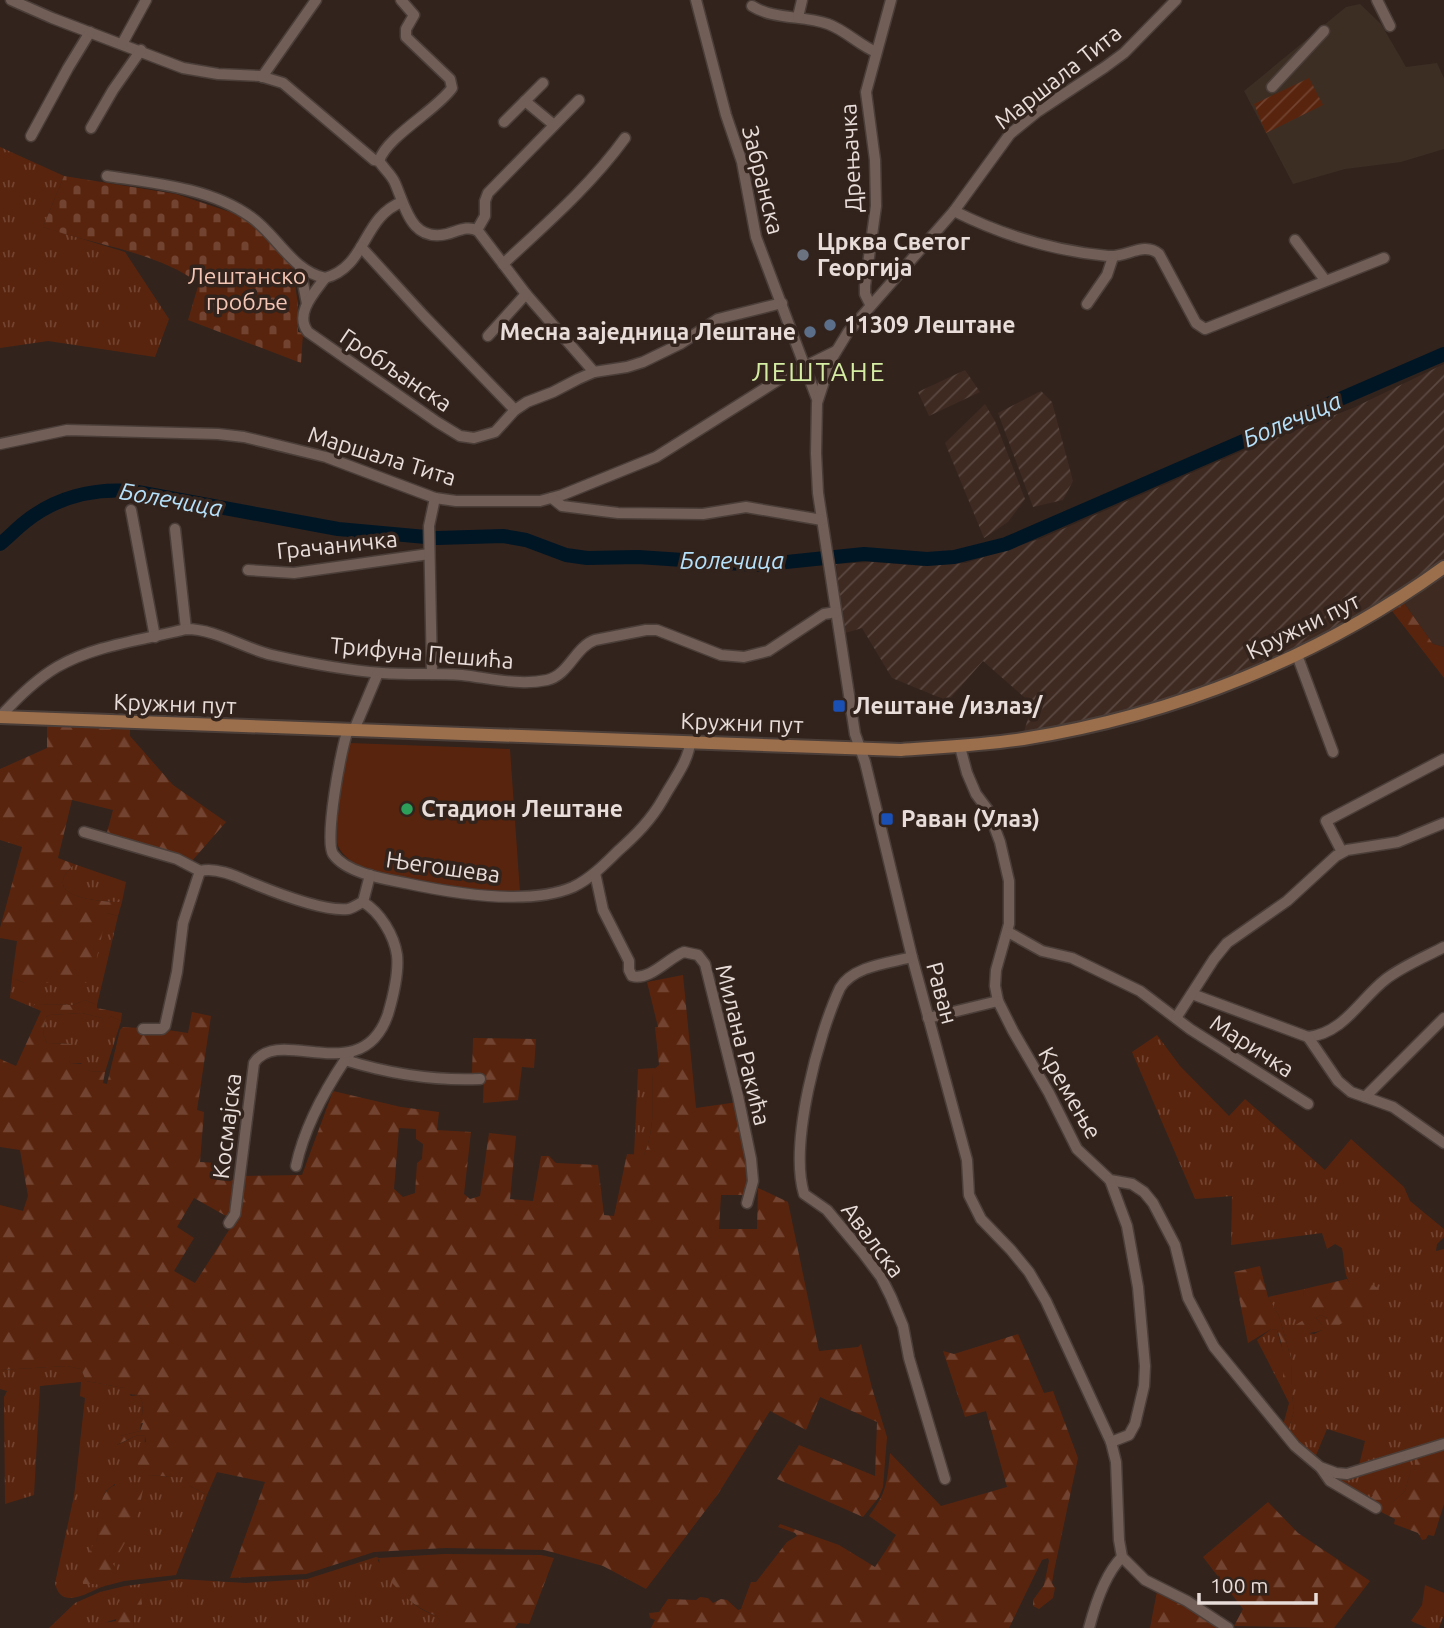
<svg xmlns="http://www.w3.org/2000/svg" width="1444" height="1628" viewBox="0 0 1444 1628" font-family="Ubuntu,sans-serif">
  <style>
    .built { fill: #3e2a21 }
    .industrial { fill: url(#industrial-furrows) }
    .education { fill: #3d2e24 }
    .grass { fill: url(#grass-tufts) }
    .forest { fill: url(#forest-firs); fill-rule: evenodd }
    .cemetery { fill: url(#cemetery-stones) }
    .park { fill: #59240d }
    .garden { fill: url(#garden-furrows) }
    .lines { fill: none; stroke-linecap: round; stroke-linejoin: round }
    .river { stroke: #001625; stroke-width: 14 }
    .minor-casing { stroke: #4b3e39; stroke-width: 13 }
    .major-casing { stroke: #4b3e39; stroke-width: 16 }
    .minor { stroke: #705e57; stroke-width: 10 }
    .major { stroke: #9b6f4c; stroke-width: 12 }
    .worship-dot { fill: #6b7280; stroke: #32231d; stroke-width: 2.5 }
    .service-dot { fill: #5c6f8a; stroke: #32231d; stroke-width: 2.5 }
    .transit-dot { fill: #1a4fb4; stroke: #32231d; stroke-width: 2.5 }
    .leisure-dot { fill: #2e9e5b; stroke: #32231d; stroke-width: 2.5 }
    .labels { text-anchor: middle; stroke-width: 7; stroke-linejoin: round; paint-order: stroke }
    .street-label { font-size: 23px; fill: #e8ddd9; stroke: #32231d }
    .poi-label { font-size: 23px; font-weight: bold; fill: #e8ddd9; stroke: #32231d; text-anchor: start }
    .park-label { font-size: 23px; fill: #f3c5b4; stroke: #32231d }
    .water-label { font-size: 24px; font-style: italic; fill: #b5e1fb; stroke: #32231d }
    .quarter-label { font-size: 26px; letter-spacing: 2px; fill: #d4eda3; stroke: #32231d }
  </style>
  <defs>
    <pattern id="industrial-furrows" width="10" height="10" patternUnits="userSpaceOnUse" patternTransform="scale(1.75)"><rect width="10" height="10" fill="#3e2a21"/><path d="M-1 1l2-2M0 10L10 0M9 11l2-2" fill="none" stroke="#5a4841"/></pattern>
    <pattern id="grass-tufts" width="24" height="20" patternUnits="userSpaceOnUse" patternTransform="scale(1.75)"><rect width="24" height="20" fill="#59240d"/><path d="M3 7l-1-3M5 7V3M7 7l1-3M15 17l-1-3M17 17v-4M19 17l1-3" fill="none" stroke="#714330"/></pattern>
    <pattern id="forest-firs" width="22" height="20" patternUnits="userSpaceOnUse" patternTransform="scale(1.75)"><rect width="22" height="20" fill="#59240d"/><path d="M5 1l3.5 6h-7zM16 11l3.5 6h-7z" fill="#714330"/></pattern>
    <pattern id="cemetery-stones" width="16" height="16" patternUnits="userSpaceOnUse" patternTransform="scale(1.75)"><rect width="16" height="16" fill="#59240d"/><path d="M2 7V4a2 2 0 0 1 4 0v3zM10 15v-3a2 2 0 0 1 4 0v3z" fill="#714330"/></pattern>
    <pattern id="garden-furrows" width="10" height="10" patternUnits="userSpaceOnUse" patternTransform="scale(1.75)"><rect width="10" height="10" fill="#59240d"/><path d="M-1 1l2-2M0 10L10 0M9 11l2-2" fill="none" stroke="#714330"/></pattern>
  </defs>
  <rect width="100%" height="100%" fill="#32231d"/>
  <!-- built -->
  <path class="built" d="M1444 574V647L1433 644 1404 603Z"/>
  <!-- industrial -->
  <g class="industrial">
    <path d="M1444 364V562L1384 604 1264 665 1167 702 1022 739 1032 704 983 661 948 701 892 678 862 628 845 633 836 564 872 562 923 566 966 563 1042 538 1249 448 1353 408Z"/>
    <path d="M965 370 980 392 929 416 918 392Z"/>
    <path d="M1041 391 1052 402 1073 481 1063 500 1033 507 998 413Z"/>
    <path d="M985 404 995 421 1025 499 1008 522 984 538 945 443Z"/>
  </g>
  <!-- education -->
  <path class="education" d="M1360 4 1381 24 1406 67 1437 63 1444 78V149L1401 162 1345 169 1293 184 1244 91 1346 7Z"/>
  <!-- grass -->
  <g class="grass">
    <path d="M0 147 64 176 43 227 125 252 169 319 155 357 48 341 0 348Z"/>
    <path d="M74 864 126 882 122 902C109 902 65 900 63 884 62 876 69 870 74 864Z"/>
    <path d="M107 913 118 916 97 1005 85 1000 73 1005 36 1004 32 1007 10 998 12 978 25 983Z"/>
    <path d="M82 1013 102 1018 107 1028 110 1016 121 1021 105 1072 89 1071 81 1063H69L72 1044 47 1043 43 1034 46 1017 49 1015Z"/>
    <path d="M1157 1035 1180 1066 1229 1116 1245 1099 1325 1170 1351 1139 1404 1187 1410 1201 1444 1229V1237L1437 1244 1436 1251 1444 1249V1443L1358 1469 1365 1441 1327 1429 1314 1460 1287 1434 1294 1411 1291 1387 1292 1362 1279 1316 1268 1297 1304 1289 1303 1310 1313 1319 1314 1323H1310L1303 1332 1314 1334 1322 1330V1325L1316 1318 1320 1315 1328 1318 1361 1283 1350 1284C1343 1273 1345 1261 1342 1248L1335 1244 1327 1249 1322 1233 1231 1245 1232 1196 1195 1199 1132 1052Z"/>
    <path d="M655 1068 652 1072C653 1098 655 1131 644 1155H634L638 1069Z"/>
    <path d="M1271 1329 1277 1330 1283 1352V1379L1278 1381 1257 1340Z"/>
    <path d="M67 1366 81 1369 86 1381 124 1388 131 1396 139 1395 143 1404 140 1431 120 1436 117 1445 138 1435 145 1436 143 1475C157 1475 170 1478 184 1476L190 1486 207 1495 176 1575 124 1581 105 1586C120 1563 114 1512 115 1484 113 1485 107 1490 106 1491 97 1506 93 1572 99 1588 82 1596 60 1608 55 1583L74 1496 85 1398 80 1396 81 1382 40 1386 34 1495 5 1504 4 1397 7 1391 0 1389V1370Z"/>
    <path d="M1414 1453 1417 1465 1416 1469 1411 1471 1405 1491 1394 1501H1389L1379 1493 1373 1495 1368 1501 1330 1479 1333 1473Z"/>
    <path d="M376 1557 379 1558 378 1561C397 1584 406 1606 437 1616L440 1621 435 1628H133L134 1614C124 1618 105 1620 98 1628H49L75 1603 100 1592 125 1586 179 1579 246 1583 307 1579Z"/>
    <path d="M1425 1585 1444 1593V1615L1439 1628H1427L1411 1621 1422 1605Z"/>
  </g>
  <!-- forest -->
  <g class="forest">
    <path d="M1404 603 1433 644 1444 647V678L1392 611Z"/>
    <path d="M47 725 130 728V736L173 785 226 822 191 862 106 836 113 810 72 800 58 858 74 864C69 870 62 876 63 884 65 900 109 902 122 902L118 916 107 913 91 983H25L12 978 17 941 0 938V928L22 847 0 840V769L47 748Z"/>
    <path d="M683 975 696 1108 738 1102 751 1174 747 1195H721L719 1229H757L758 1188 788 1202 819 1351 858 1347 861 1344 872 1388 887 1437 883 1487 879 1497 863 1517 777 1479 799 1445 875 1476 877 1422 820 1397 806 1430 770 1411 718 1494 646 1589 603 1566 544 1550 445 1548 374 1552 306 1574 230 1578 265 1482 217 1472 207 1495 190 1486 184 1477C169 1478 158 1474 143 1476L137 1463 140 1443 146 1442 145 1436 138 1435 116 1445 115 1439 120 1436 140 1431 143 1423 135 1424 132 1422 133 1419 142 1416 143 1404 139 1395 125 1394 124 1388 86 1381 81 1369 67 1366 0 1370V1205L23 1211 28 1196 20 1150 0 1147V1059L16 1066 41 1011 32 1007 36 1004 73 1005 85 1000 97 1005V1008L122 1013 121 1021 110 1016 109 1028H106L102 1018 82 1013 49 1015 46 1017 43 1034 47 1043 72 1044 79 1052V1057L69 1061V1063L84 1064 89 1071 105 1072 103 1083 107 1084 120 1030 123 1027C144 1028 166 1029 188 1033L192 1012 211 1016 197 1110 204 1112 200 1162 218 1163V1179L235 1180 232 1213 226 1216 194 1198 177 1227 194 1238 174 1271 195 1283 238 1216 242 1176 302 1175 333 1091 401 1107 439 1112 437 1130 471 1132 464 1194 470 1199 480 1196 489 1133 516 1136 510 1199 533 1201 541 1156H549L556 1163 598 1165 604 1215 614 1216 627 1154 644 1155C655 1131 653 1098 652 1071L659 1065 655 1027H658L647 982ZM399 1128 416 1129V1139L423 1144 422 1159 417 1163 415 1193 403 1197 394 1189Z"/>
    <path d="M473 1038 536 1039 534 1068 522 1067 518 1100 483 1103 484 1074H472Z"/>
    <path d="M1260 1266 1268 1297 1279 1316 1292 1362 1291 1387 1294 1411 1287 1434 1282 1429 1289 1403 1278 1381 1283 1378C1283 1362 1284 1345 1277 1330L1271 1329 1248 1343 1234 1272Z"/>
    <path d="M1347 1279 1350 1284 1358 1280 1361 1283 1367 1281 1379 1289 1371 1303 1335 1328 1330 1327 1328 1318 1320 1315 1316 1318 1322 1325V1330C1313 1334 1304 1332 1295 1335L1292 1332 1294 1326 1305 1319 1310 1323H1313L1303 1310 1297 1299 1304 1295V1289Z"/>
    <path d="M1018 1334 1044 1393 1053 1391 1078 1458 1054 1571 1052 1583 1055 1588 1053 1598 1039 1609 1033 1606V1600L1044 1585 1049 1561 1048 1558 1042 1560 1009 1628H651L655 1620 650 1618 649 1613 659 1612 668 1599 696 1600 700 1597 708 1598 713 1603 721 1599 727 1600 738 1610 741 1609 751 1582H756L787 1542 797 1536 795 1533 778 1527 780 1524 839 1545 875 1567 896 1535 869 1516C887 1492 887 1483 890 1453L941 1506 1007 1487 986 1411 965 1417 943 1351 954 1354Z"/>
    <path d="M1444 1446V1504L1434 1536 1428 1535 1426 1539 1422 1540 1418 1533 1394 1524 1395 1519 1377 1510 1368 1501 1373 1495 1368 1491V1486L1372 1484 1377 1487 1381 1494 1389 1490 1388 1499 1394 1501 1405 1491 1411 1470 1416 1469 1414 1453Z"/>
    <path d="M142 1483 144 1485 136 1523 113 1564 117 1569 115 1576 110 1578 105 1586 99 1588 97 1584H83L82 1574 93 1544 97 1540C98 1525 97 1494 113 1486 121 1482 134 1483 142 1483Z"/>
    <path d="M1268 1502 1298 1533 1370 1581 1334 1628 1234 1626 1243 1609 1203 1557Z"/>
    <path d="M444 1554 541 1555 554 1558 529 1624 518 1623 515 1628H435L440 1621 437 1616C420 1610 406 1599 394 1585 388 1579 388 1572 380 1568L379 1558Z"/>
    <path d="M1157 1591 1189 1607 1221 1628H1150Z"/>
    <path d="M137 1593 141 1597 142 1604 134 1614 133 1628H98L102 1623 116 1621 118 1603 127 1596Z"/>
  </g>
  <!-- cemetery -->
  <path class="cemetery" d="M64 176 176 194 248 218 283 252 293 268 298 306V332L303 333 301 363 188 320 199 283C154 251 94 245 43 227Z"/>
  <!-- park -->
  <path class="park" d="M350 743 510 749 520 892C483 891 340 887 336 838L343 759Z"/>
  <!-- garden -->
  <path class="garden" d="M1309 78 1323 105 1266 133 1254 104Z"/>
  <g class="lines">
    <!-- river -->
    <path class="river" d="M0 544C9 537 16 529 25 522 56 497 94 488 132 491L338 529 437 538 503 536 526 540 566 555 587 558 638 557 758 565 864 554 927 559 954 557 1006 544 1444 354"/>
    <defs>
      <g id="minor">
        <path d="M11 0 52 18 183 68 218 74 260 76 283 83 374 160 379 161C384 169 392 175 395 183 406 208 411 242 447 234 458 231 468 225 478 231L526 294 594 372"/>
        <path d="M696 0 726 115 742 162 756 237 817 399"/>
        <path d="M1176 0 1124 53 1105 67 1037 112 1010 134 954 211 848 332 831 360 817 403 816 453 818 493 855 734 865 762 912 957 967 1160 969 1195 981 1219 1011 1250 1029 1272 1046 1301 1111 1442 1116 1462 1119 1540 1122 1557 1145 1580 1187 1601 1228 1628"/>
        <path d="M1377 0 1390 26"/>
        <path d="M752 6C774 20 803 15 828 24 845 30 859 45 876 52"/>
        <path d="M798 17 802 0"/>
        <path d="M122 44 146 0"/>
        <path d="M262 77 316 0"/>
        <path d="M1272 87 1324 31"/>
        <path d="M525 101 554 125"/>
        <path d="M504 122 543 83"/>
        <path d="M91 128 113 90 141 50"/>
        <path d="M31 136 68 68 90 32"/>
        <path d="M379 161C387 136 437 110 452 88L450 79 406 37V29L414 15 401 0"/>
        <path d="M107 176C154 183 211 188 251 217 277 235 292 271 325 278 367 267 362 217 402 202"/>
        <path d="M954 211C1002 235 1055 251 1108 256 1126 258 1144 241 1159 254L1196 323 1205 329 1384 258"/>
        <path d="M477 230 485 216V201L488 193 579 100"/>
        <path d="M1295 240 1325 280"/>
        <path d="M361 247 424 316 515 410"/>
        <path d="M503 264C546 224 591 185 625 138"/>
        <path d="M300 267 307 304"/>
        <path d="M325 278C314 293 294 314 308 332L437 422 460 436 474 438 495 432 515 410 527 402 553 392 578 379 594 372 627 367 643 362 680 344 718 319 782 303"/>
        <path d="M870 304 865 294V286L876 206 875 160 866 92 891 0"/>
        <path d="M1087 304 1107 275 1113 257"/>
        <path d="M488 336 526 294"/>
        <path d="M0 444 67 430 218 434 244 437 326 457 435 498 456 501H540L562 495 656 457 783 377 836 351"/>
        <path d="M552 498 562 506 618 513 703 514 746 507 822 520"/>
        <path d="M131 510 155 637"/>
        <path d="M175 529 186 629"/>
        <path d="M248 570 294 573 429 554"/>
        <path d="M1297 655 1333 752"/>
        <path d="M432 674 429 526 435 498"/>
        <path d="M0 717C17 698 35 680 57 667 95 645 143 640 186 629 216 629 243 648 272 655 307 663 346 670 382 673 409 675 435 673 462 675 489 678 519 686 547 680 569 675 575 647 595 640L646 630H657L721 655 744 657 768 651 824 614 836 612"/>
        <path d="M348 730C341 747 324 841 333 854 346 873 384 879 405 883 451 893 529 906 573 887 590 879 605 864 618 851 636 835 651 820 663 799 672 782 689 761 690 742"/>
        <path d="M354 730 378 673"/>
        <path d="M960 747 967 773 976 794 988 810 1000 842 1009 881V924L996 970 995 986 998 1001 1013 1031 1049 1093 1077 1149 1110 1180 1132 1184 1144 1192 1153 1203 1175 1245 1188 1298 1214 1347 1295 1446 1320 1467 1336 1473 1347 1474 1444 1444"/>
        <path d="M84 832 177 859 200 871C215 867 234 875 247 881 271 891 323 912 348 909 353 908 358 904 363 902L370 875"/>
        <path d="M1342 852 1326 821 1444 759"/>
        <path d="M595 873 603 910 629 961V970L632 976C650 981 668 958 684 952L698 955 705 964 738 1096 751 1159 753 1181 747 1203"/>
        <path d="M1008 932 1042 951 1072 958 1140 991 1190 1029 1308 1104"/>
        <path d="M912 957C889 963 853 966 840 988 818 1035 789 1144 804 1194L827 1210 863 1253 881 1277 891 1297 903 1326 909 1358 945 1479"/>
        <path d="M1192 994 1308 1037C1344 1033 1360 999 1386 979 1403 966 1425 957 1444 947"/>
        <path d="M928 1018 998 1001"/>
        <path d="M1176 1018 1214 959 1227 943 1287 901 1336 856 1347 850 1398 842 1444 823"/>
        <path d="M143 1029H162L165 1026 177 972 183 923 200 871"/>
        <path d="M1308 1037 1338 1081 1351 1092 1393 1107 1444 1143"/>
        <path d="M350 1053 345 1060C390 1074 433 1081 480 1079"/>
        <path d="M1365 1097 1444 1018"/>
        <path d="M296 1166C304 1129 325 1090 345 1060"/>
        <path d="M1110 1180 1127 1226 1138 1287 1145 1366 1144 1386 1135 1424 1129 1435 1111 1442"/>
        <path d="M229 1223 235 1214 254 1063C280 1024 362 1091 388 1014 393 997 399 973 397 955 394 935 380 912 363 902"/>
        <path d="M1321 1468 1330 1481 1376 1508"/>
        <path d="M1089 1628C1095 1605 1105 1574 1122 1557"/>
      </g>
      <path id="major" d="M0 717 901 750C942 747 983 745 1023 739 1175 715 1320 657 1444 567"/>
    </defs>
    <!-- minor casing -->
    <use href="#minor" class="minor-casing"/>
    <!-- major casing -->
    <use href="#major" class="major-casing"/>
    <!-- minor -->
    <use href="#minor" class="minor"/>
    <!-- major -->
    <use href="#major" class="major"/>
  </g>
  <!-- markers -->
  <circle class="worship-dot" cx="803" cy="255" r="7"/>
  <g class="service-dot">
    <circle cx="830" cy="325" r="7"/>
    <circle cx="810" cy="332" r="7"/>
  </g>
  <g class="transit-dot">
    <rect x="832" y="699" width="14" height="14" rx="3.5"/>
    <rect x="880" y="812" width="14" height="14" rx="3.5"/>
  </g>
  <circle class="leisure-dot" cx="407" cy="809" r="7"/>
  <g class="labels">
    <!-- street labels -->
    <g class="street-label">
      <text transform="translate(1058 77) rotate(-38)" y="8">Маршала Тита</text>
      <text transform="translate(851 158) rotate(-93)" y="8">Дрењачка</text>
      <text transform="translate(763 180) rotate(76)" y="8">Забранска</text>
      <text transform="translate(396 370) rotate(34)" y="8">Гробљанска</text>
      <text transform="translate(382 456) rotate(17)" y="8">Маршала Тита</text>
      <text transform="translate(337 545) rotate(-6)" y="8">Грачаничка</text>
      <text transform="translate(1303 626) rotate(-26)" y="8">Кружни пут</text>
      <text transform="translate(422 653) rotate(5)" y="8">Трифуна Пешића</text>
      <text transform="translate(175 704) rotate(2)" y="8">Кружни пут</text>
      <text transform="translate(742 723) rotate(2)" y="8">Кружни пут</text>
      <text transform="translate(443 867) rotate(8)" y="8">Његошева</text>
      <text transform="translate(942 993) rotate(75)" y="8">Раван</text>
      <text transform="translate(743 1045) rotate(76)" y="8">Милана Ракића</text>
      <text transform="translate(1252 1046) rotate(33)" y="8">Маричка</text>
      <text transform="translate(1070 1093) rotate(60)" y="8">Кремење</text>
      <text transform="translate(227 1126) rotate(-83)" y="8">Космајска</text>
      <text transform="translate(873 1240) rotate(53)" y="8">Авалска</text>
    </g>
    <!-- poi labels -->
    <g class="poi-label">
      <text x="817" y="250">Црква Светог<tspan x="817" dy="26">Георгија</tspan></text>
      <text x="844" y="333">11309 Лештане</text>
      <text x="796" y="340" text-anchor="end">Месна заједница Лештане</text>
      <text x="853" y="714">Лештане /излаз/</text>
      <text x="421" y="817">Стадион Лештане</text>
      <text x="901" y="827">Раван (Улаз)</text>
    </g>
    <!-- park labels -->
    <g class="park-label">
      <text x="247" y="284">Лештанско<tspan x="247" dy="26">гробље</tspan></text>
    </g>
    <!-- water labels -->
    <g class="water-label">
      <text transform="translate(1292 420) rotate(-23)" y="8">Болечица</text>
      <text transform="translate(171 500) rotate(10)" y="8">Болечица</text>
      <text x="732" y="569">Болечица</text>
    </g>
    <!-- quarter labels -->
    <g class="quarter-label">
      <text x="819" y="381">ЛЕШТАНЕ</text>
    </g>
  </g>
  <!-- scale -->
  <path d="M1199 1593v10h117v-10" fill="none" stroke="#e8ddd9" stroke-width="3.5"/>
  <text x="1210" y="1593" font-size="21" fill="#e8ddd9" stroke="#32231d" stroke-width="5" paint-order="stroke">100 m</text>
</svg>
